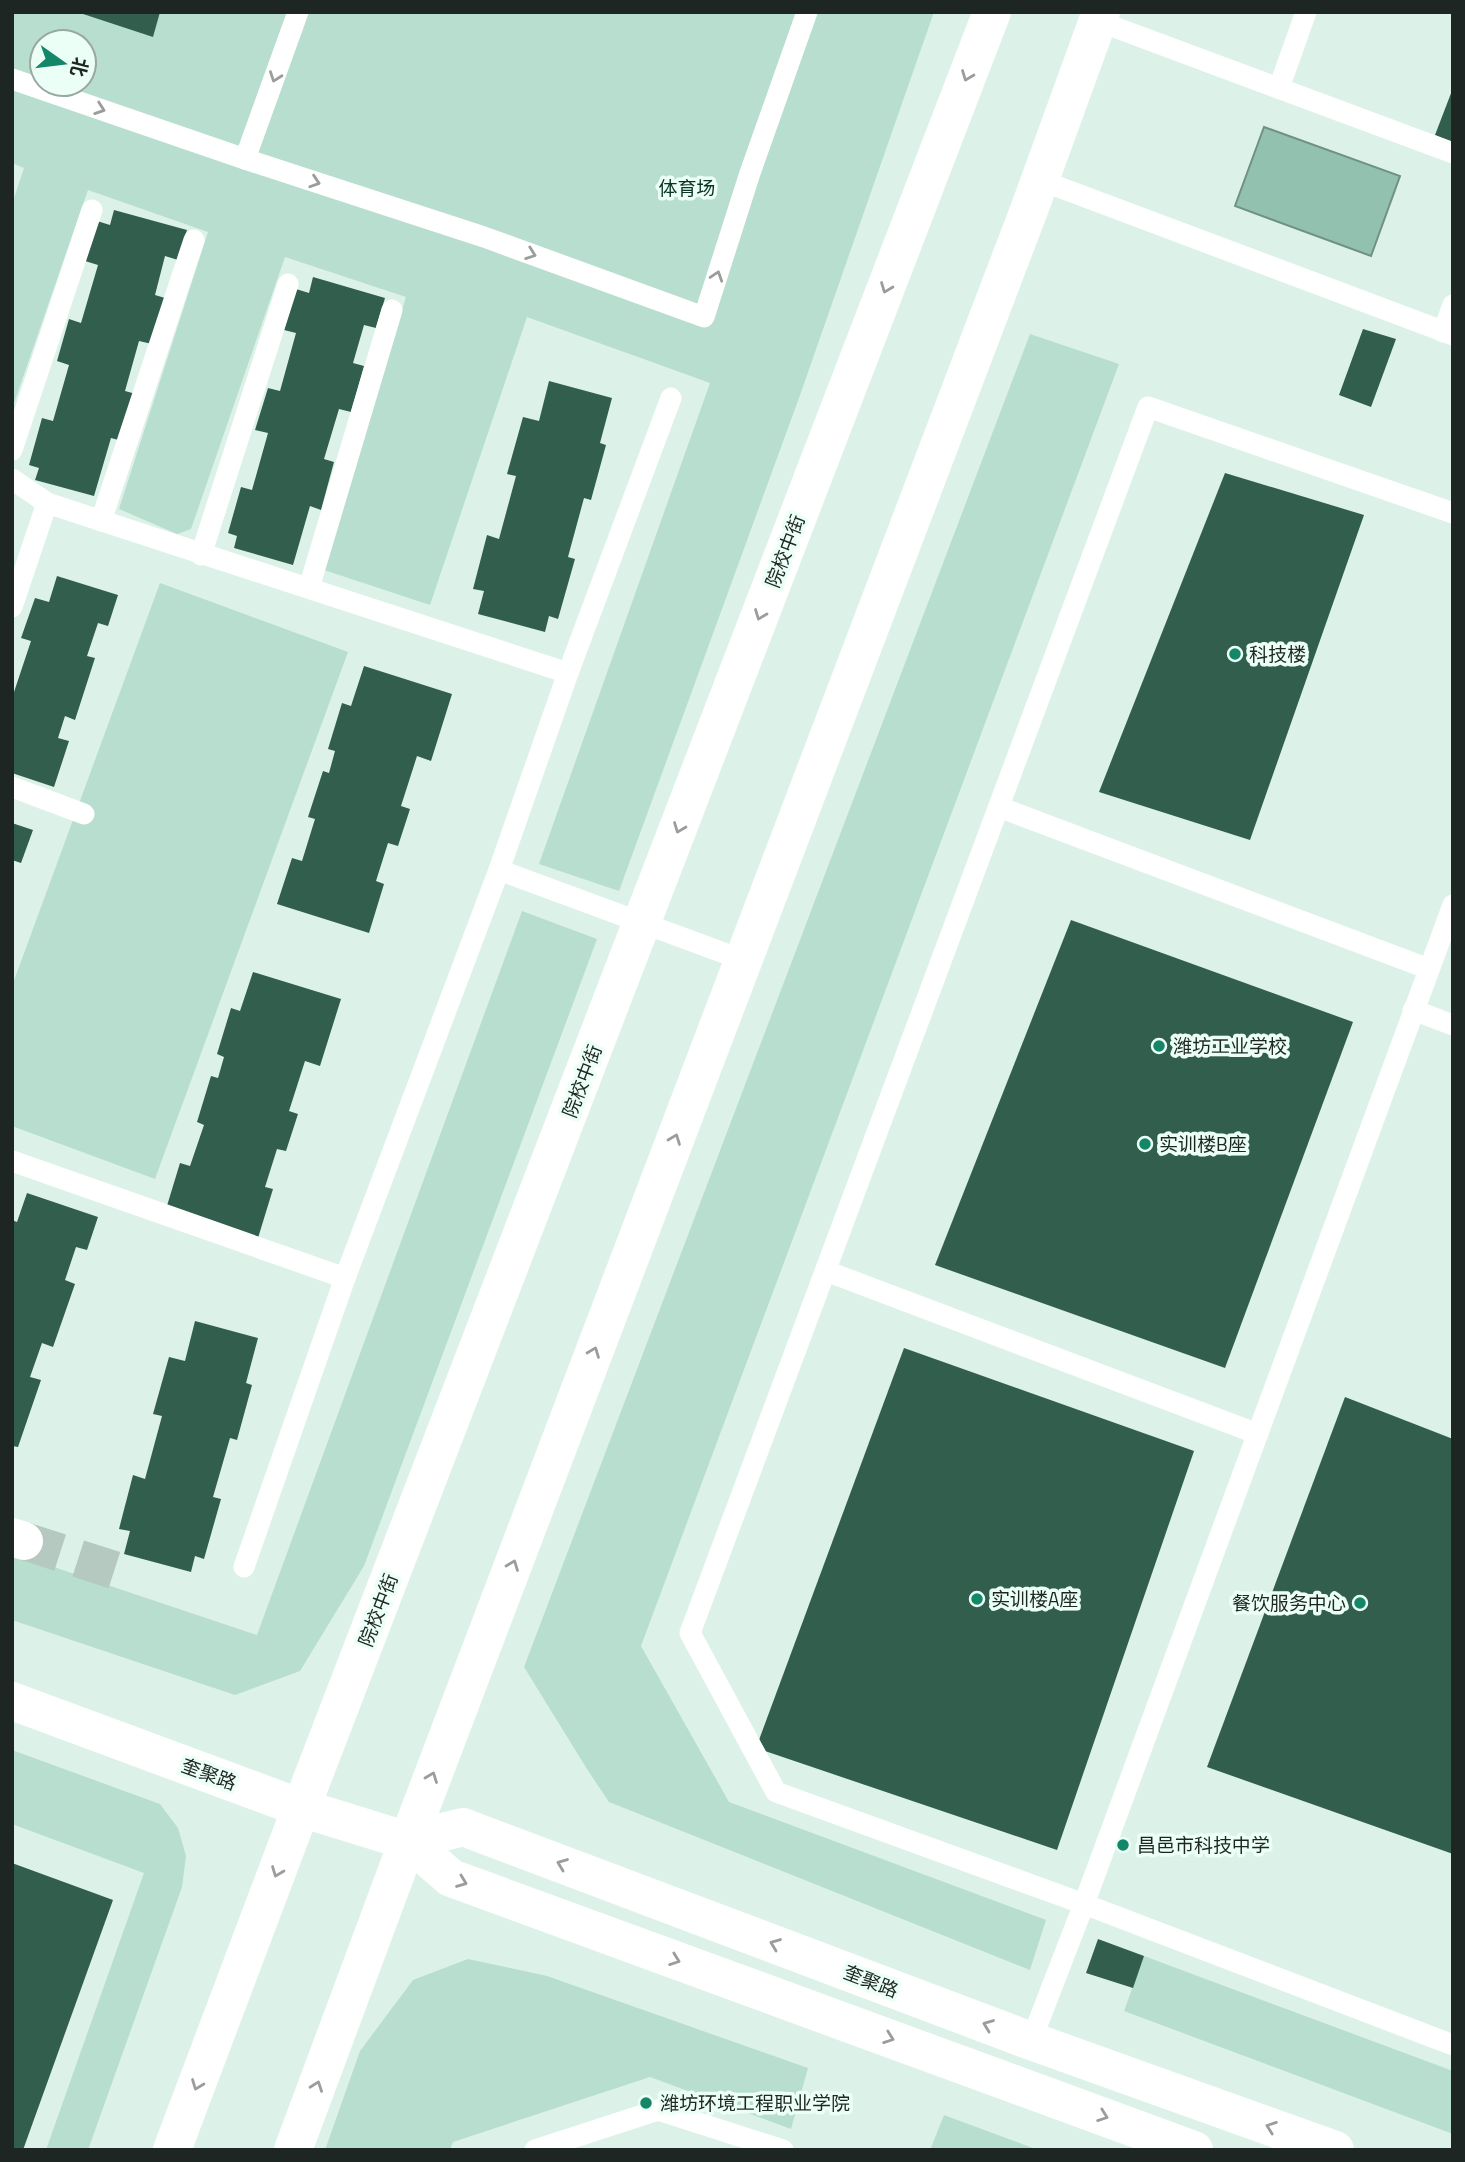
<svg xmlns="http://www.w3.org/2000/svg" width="1465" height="2162" viewBox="0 0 1465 2162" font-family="'Titillium Web','Noto Sans SC',sans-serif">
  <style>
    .green { fill: #b7dece; fill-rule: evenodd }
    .water { fill: #93c1af; stroke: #709285; stroke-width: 2 }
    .building { fill: #325e4e }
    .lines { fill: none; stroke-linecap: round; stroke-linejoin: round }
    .minor-tunnel { stroke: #b6c9c1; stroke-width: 38; stroke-dasharray: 38 19; stroke-linecap: butt }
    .service { stroke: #fff; stroke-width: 21 }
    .minor { stroke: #fff; stroke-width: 38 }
    .tertiary { stroke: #fff; stroke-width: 38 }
    .secondary { stroke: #fff; stroke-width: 38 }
    .oneway { stroke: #9a9d9c }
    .poi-dot { fill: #138767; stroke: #ecfff7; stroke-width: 2.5 }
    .labels { text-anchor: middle; stroke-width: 7; stroke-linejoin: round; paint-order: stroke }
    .park-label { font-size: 19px; fill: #0a3427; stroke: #ecfff7 }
    .street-label { font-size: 19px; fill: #1e2623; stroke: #ecfff7 }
    .poi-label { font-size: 19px; fill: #1e2623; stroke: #ecfff7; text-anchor: start }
  </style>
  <rect width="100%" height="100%" fill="#dcf2e9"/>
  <!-- green -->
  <g class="green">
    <path d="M12 12H934L799 398 619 891 539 864 710 383 527 317 430 605 321 569 406 297 285 257 191 529 177 534 119 509 208 232 88 190 12 409V204L24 168 12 163ZM42 42H84V84H42Z"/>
    <path d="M1030 334 1119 364 641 1646 729 1802 1046 1920 1030 1970 609 1802 587 1769 524 1667Z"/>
    <path d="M160 583 348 652 155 1179 12 1126V986Z"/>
    <path d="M522 911 597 939 364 1566 300 1671 235 1695 12 1620V1553L257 1635Z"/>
    <path d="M12 1750 160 1804 178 1828 186 1856 182 1887 88 2150H46L144 1873 12 1824Z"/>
    <path d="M1144 1956 1453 2071V2134L1124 2011Z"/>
    <path d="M468 1959 547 1976 808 2068 791 2129 650 2077 453 2142 450 2150H325L360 2051 413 1980Z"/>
    <path d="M944 2115 1038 2150H930Z"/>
  </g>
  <!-- water -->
  <path class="water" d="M1264 127 1400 176 1371 256 1235 206Z"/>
  <!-- building -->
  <g class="building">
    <path d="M77 12H160L153 37Z"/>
    <path d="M1453 88V142L1435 135Z"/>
    <path d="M114 210 187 230 178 260 165 256 155 295 165 298 152 344 139 341 125 391 136 394 122 441 111 438 94 496 35 480 39 468 29 465 42 418 53 421 69 365 57 361 69 319 81 323 98 265 85 261 97 221 110 225Z"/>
    <path d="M313 277 385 298 376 328 364 325 353 363 364 366 351 412 339 409 324 459 334 462 321 510 310 506 293 565 234 548 237 536 228 533 241 487 252 490 268 433 255 430 268 388 280 391 296 333 284 330 296 289 309 293Z"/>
    <path d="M1363 329 1396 339 1371 407 1339 395Z"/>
    <path d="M549 381 612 398 600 443 606 445 591 500 584 498 568 557 575 559 558 619 549 616 545 632 478 614 484 591 473 589 487 535 499 539 516 476 507 474 523 417 539 421Z"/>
    <path d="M1225 473 1364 515 1250 840 1099 792Z"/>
    <path d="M57 576 118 595 108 626 98 623 87 656 95 658 75 720 65 716 58 738 69 741 54 787 12 773V698L31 641 21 638 35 598 49 602Z"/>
    <path d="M364 666 452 694 431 761 417 756 401 806 410 809 398 846 388 843 376 881 384 884 369 933 277 904 292 858 302 861 315 819 308 817 323 771 329 773 335 751 328 749 342 703 351 706Z"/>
    <path d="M12 823 33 830 21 863 12 860Z"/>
    <path d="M1071 920 1353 1022 1225 1368 935 1265Z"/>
    <path d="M253 972 341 999 320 1066 305 1061 289 1111 298 1114 286 1151 277 1149 265 1187 273 1189 258 1238 166 1209 180 1163 190 1166 204 1125 197 1122 211 1076 218 1078 224 1057 217 1054 231 1008 240 1011Z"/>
    <path d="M27 1193 98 1217 87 1250 76 1247 65 1280 75 1284 53 1347 42 1343 30 1377 41 1380 18 1447 12 1446V1220L17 1222Z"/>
    <path d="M195 1321 258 1338 246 1383 252 1385 237 1440 230 1438 213 1497 221 1499 204 1559 195 1556 191 1572 124 1554 130 1531 119 1529 133 1475 145 1479 162 1416 153 1414 169 1357 185 1361Z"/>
    <path d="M904 1348 1194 1451 1057 1850 756 1748Z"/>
    <path d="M1345 1397 1453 1439V1854L1207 1767Z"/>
    <path d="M12 1863 113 1900 23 2150H12Z"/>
    <path d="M1098 1939 1144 1956 1133 1988 1086 1973Z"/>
  </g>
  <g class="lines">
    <!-- minor-tunnel -->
    <path class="minor-tunnel" d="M24 1541 117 1571"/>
    <!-- service -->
    <g class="service">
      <path d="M1098 21 1453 153"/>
      <path d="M12 79 245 159 484 237 704 317 750 173 807 12"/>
      <path d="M1279 88 1306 12"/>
      <path d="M245 159 298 12"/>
      <path d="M1040 180 1453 335"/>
      <path d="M1443 332 1453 305"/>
      <path d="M12 450 92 210"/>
      <path d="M12 479 47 503 568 673 499 870 743 960"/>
      <path d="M1453 513 1148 407 690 1633 776 1792 1084 1904 1453 2045"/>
      <path d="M101 521 194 240"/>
      <path d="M201 555 288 284"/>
      <path d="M309 588 392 310"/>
      <path d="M12 607 47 503"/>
      <path d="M568 673 671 398"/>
      <path d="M12 787 84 814"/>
      <path d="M999 807 1429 969"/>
      <path d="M1413 1010 1453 1025"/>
      <path d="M12 1161 345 1278"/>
      <path d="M826 1271 1258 1434"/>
      <path d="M244 1567 345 1278 499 870"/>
      <path d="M1031 2041 1084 1904 1453 905"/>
      <path d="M535 2150 658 2110 783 2150"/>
    </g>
    <!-- minor -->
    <path class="minor" d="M12 1537 24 1541"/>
    <!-- tertiary -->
    <g class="tertiary">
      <path d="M12 1701 301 1808 408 1841 451 1878 1194 2150"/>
      <path d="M408 1841 463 1827 1031 2041 1335 2150"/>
    </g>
    <!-- secondary -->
    <g class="secondary">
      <path d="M172 2150 301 1808 992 12"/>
      <path d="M293 2150 408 1841 1029 210 1101 12"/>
    </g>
  </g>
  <!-- one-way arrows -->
  <defs><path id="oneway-chevron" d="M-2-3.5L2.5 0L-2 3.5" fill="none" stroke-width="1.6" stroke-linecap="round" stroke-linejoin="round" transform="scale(1.75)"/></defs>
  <g class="oneway">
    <use href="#oneway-chevron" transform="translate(967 76) rotate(111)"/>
    <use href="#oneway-chevron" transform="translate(275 77) rotate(110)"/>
    <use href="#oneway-chevron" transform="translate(100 109) rotate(19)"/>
    <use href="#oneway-chevron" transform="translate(315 182) rotate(18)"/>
    <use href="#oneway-chevron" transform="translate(531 254) rotate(20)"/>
    <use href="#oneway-chevron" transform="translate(717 276) rotate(-72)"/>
    <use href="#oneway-chevron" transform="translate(886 288) rotate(111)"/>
    <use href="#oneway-chevron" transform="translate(760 615) rotate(111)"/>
    <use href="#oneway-chevron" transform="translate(679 828) rotate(111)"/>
    <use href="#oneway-chevron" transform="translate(675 1139) rotate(-69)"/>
    <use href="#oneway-chevron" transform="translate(594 1352) rotate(-69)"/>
    <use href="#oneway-chevron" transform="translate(513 1565) rotate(-69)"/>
    <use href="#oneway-chevron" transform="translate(432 1777) rotate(-69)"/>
    <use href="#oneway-chevron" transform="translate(562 1864) rotate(-159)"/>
    <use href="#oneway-chevron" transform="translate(277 1872) rotate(111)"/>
    <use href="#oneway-chevron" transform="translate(462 1882) rotate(21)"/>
    <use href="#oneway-chevron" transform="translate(775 1944) rotate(-159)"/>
    <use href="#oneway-chevron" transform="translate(675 1960) rotate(20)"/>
    <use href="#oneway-chevron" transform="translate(988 2025) rotate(-159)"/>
    <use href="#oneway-chevron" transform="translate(889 2038) rotate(20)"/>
    <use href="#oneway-chevron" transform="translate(197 2085) rotate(111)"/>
    <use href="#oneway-chevron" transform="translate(317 2086) rotate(-70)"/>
    <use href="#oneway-chevron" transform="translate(1103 2116) rotate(20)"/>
    <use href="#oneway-chevron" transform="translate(1271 2127) rotate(-160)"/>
  </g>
  <!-- markers -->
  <g class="poi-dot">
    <circle cx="1235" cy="654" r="7"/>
    <circle cx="1159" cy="1046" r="7"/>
    <circle cx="1145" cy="1144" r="7"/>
    <circle cx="977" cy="1599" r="7"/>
    <circle cx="1360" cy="1603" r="7"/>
    <circle cx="1123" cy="1845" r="7"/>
    <circle cx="646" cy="2103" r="7"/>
  </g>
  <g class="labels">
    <!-- park labels -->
    <g class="park-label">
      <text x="687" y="195">体育场</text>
    </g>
    <!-- street labels -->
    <g class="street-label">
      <text transform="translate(785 551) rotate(-69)" y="7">院校中街</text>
      <text transform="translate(582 1081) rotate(-69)" y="7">院校中街</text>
      <text transform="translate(378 1610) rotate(-69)" y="7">院校中街</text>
      <text transform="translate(209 1774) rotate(20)" y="7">奎聚路</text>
      <text transform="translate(871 1981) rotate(21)" y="7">奎聚路</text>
    </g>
    <!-- poi labels -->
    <g class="poi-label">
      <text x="1249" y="661">科技楼</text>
      <text x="1173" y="1053">潍坊工业学校</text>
      <text x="1159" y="1151">实训楼B座</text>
      <text x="991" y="1606">实训楼A座</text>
      <text x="1346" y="1610" text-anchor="end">餐饮服务中心</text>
      <text x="1137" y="1852">昌邑市科技中学</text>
      <text x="660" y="2110">潍坊环境工程职业学院</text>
    </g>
  </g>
  <!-- border -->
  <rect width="1465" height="2162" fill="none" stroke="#1e2623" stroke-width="28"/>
  <!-- north arrow -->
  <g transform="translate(63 63) rotate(104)"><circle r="33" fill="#ecfff7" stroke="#9aa8a2" stroke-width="2"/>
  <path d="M0-5L12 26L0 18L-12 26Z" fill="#138767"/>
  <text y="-10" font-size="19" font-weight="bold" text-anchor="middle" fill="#1e2623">北</text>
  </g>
</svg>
